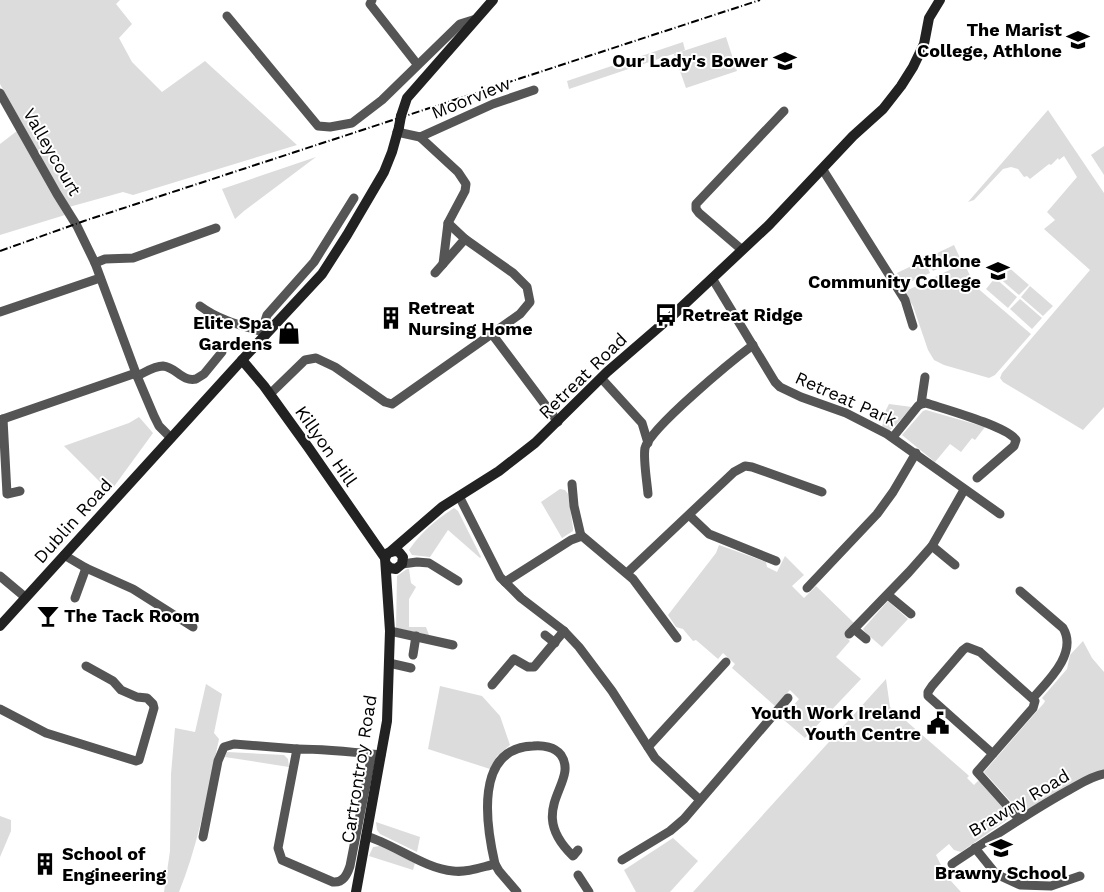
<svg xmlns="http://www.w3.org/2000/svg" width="1104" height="892" viewBox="0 0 1104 892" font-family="'Work Sans',sans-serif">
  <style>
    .green { fill: #dcdcdc }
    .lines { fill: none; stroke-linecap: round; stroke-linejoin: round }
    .street { stroke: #555; stroke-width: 9 }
    .secondary { stroke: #222; stroke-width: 10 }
    .rail { stroke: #000; stroke-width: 2; stroke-dasharray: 8 2.5 1 2.5; stroke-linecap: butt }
    .secondary-bridge { stroke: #222; stroke-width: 10 }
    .labels { text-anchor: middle; stroke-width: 4; stroke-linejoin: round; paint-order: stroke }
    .poi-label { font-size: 18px; font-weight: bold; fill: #000; stroke: #fff; text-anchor: end }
    .street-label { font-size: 18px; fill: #000; stroke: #fff }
  </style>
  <rect width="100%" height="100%" fill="#fff"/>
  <!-- green -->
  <g class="green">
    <path d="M0 0H120L116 4 132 24 119 38 132 62 162 92 205 61 297 145 133 195 123 192 69 207 0 84Z"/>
    <path d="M726 37 737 71 686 88 674 54Z"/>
    <path d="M683 42 685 50 569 89 567 81Z"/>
    <path d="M1048 110 1104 193V407L1083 430 1003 382 1000 378 1002 373 1090 270 1044 229 1055 220 1047 212 1077 177 1064 156 1059 160 1058 158 1051 165 1049 164 1030 179 1027 176 1024 177 1018 169 1011 167 1003 169 974 200 968 202Z"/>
    <path d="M17 131 65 215 0 235V144Z"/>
    <path d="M1104 146V175L1091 155Z"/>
    <path d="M316 157 244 211 235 219 222 189Z"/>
    <path d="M954 245 960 258 933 271 927 258Z"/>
    <path d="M924 260 930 273 903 285 897 273Z"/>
    <path d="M964 263 975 286 1031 334 995 375 989 378 944 365 934 360 928 350 913 306 904 292Z"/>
    <path d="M1006 265 1029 285 1019 295 997 276Z"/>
    <path d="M995 278 1017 297 1008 308 986 289Z"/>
    <path d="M1030 286 1053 306 1043 316 1021 297Z"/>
    <path d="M1020 299 1042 318 1032 329 1010 309Z"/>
    <path d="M889 404 912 407 896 425 889 431 882 427 886 410Z"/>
    <path d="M926 410 985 427 975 440 972 438 961 452 950 444 935 462 902 435 923 411Z"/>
    <path d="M139 417 153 433 110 492 64 446 129 423Z"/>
    <path d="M560 489 565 490 568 494 573 528V531L562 538 541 502Z"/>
    <path d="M454 508 458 511 481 557 480 558 448 530 430 557 412 555 409 550C421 532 436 520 454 508Z"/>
    <path d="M719 545 766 562 767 567 777 572 785 556 804 575 792 586 804 598 816 586 855 624 844 635 850 641 836 657 861 679 805 738 778 715 786 706 792 707 799 699 790 690 775 706 732 668 735 664 723 653 718 659 696 640 693 641 683 629 676 627 668 615 716 553Z"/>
    <path d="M407 569H409L411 583 416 587 409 599V627H426L429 635 396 628 397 576Z"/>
    <path d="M888 601 908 619 882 647 866 633 863 629Z"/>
    <path d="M1083 641 1092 658 1104 672V770L1023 813 1020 812 984 772 1044 703 1045 701 1042 698 1067 669 1070 655Z"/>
    <path d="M886 679 890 707 967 774 969 776 967 778 974 785 978 781 980 782 1010 816 1008 819 961 852 954 850 949 844 936 855 942 867 940 869 961 892H693Z"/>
    <path d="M206 684 222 694 214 733 219 739C208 790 199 843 179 892H164L170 851 171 774 175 728 195 732Z"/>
    <path d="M440 686 482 696 500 716 510 745 497 756 490 769 428 749Z"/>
    <path d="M227 752 284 755 288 759 289 767 225 757Z"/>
    <path d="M0 816 11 820V831L0 857Z"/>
    <path d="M376 822 420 837 417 852 380 834 377 830Z"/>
    <path d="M673 838 698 861 670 892H636L624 870Z"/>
    <path d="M380 846 415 863 413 870 369 856 373 847Z"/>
  </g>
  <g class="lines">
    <!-- street -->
    <g class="street">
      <path d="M372 0 370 4 417 64"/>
      <path d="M227 16 318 126 330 127 352 123 382 100 460 24 476 19"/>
      <path d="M0 93 57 194 77 226 95 263 137 376 154 416 159 426 171 438"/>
      <path d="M397 132 420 137 493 104 534 90"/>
      <path d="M420 137 458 172 466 184 465 191 448 223 443 264"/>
      <path d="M823 170 905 300 913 326"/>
      <path d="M741 249 699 213 696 209V204L784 111"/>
      <path d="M95 263 105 259 133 258 216 228"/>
      <path d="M435 273 465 239"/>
      <path d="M712 278 775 382 780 387 801 397 846 413 887 434 1000 514"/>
      <path d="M200 306C220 321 244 326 267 333"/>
      <path d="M0 312 100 278"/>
      <path d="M267 333 264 324 267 315 314 262 354 198"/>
      <path d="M492 334 558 422"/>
      <path d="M137 376C144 373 154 366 163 366 176 367 182 382 196 379L204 374 222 352"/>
      <path d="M601 378 642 423 648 443"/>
      <path d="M270 394 305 360 316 358 335 367 385 402 392 404 520 314 530 302 527 287 513 273 465 239 448 223"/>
      <path d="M921 404 925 377"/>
      <path d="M3 419 7 494 20 491"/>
      <path d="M0 420 136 373"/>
      <path d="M893 437 918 406 921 404 926 403C944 409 1007 426 1016 440L1014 446 977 478"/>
      <path d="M572 484 574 506 581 536"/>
      <path d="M648 494C647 482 643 458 645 448 650 428 733 360 753 345"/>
      <path d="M459 496 500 577 521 598 564 631 579 647 612 691 655 758 700 800"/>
      <path d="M689 515 709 534 776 561"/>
      <path d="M932 546 955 565"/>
      <path d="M64 555 86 568 133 589 193 627"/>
      <path d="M402 564 417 562 429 563 458 581"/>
      <path d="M627 573 734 472 745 466 752 467 822 492"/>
      <path d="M0 576 25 597"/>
      <path d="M505 582 571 540 582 536 633 579 677 638"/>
      <path d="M807 588 877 514 893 492 916 453"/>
      <path d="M1020 591 1063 628C1078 653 1048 681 1033 698"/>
      <path d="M888 595 911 614"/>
      <path d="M75 598 86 568"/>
      <path d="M854 629 866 639"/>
      <path d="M390 631 453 645"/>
      <path d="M849 634 909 572 932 546 964 490"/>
      <path d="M545 635 555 643"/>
      <path d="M413 655 416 636"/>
      <path d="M389 663 411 668"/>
      <path d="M492 685 514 659 528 667H534L564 631"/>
      <path d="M0 709 46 733 136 761 139 760 154 708 153 704 147 698 137 697 121 690 113 681 86 666"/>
      <path d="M648 747 726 662"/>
      <path d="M372 754 350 866C347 875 343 883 333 882L282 860 278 848 297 749C325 749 353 752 381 755"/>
      <path d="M993 754 928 696V692L932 686 963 650 967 647 980 652 1035 701 1033 708 977 772 1019 819"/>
      <path d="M366 836C394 844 425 869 453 871 467 873 482 867 495 864 486 825 474 748 533 746 543 745 555 747 561 755 580 783 524 809 573 856L578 850"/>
      <path d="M203 837 218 761 224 747 234 744 297 749"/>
      <path d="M975 848 996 874 1020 885 1051 886 1080 876"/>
      <path d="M622 860 670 831 684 819 788 698"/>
      <path d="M495 864 499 871 517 892"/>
      <path d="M952 864C991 838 1029 812 1069 790 1080 784 1092 776 1104 774"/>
      <path d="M578 875 589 892"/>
    </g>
    <!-- secondary -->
    <g class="secondary">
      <path d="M401 116 407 98 493 0"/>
      <path d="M242 360 264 386 308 447 385 558"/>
      <path d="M390 552 442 507 499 471 535 443 607 372 673 315 769 225 853 136 883 109 901 86 913 67 924 44 929 18 940 0"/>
      <path d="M0 626 242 360 322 274 347 235 384 172 392 152 399 127"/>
      <path d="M356 892 387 721 390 631 385 558 388 553 395 551 399 552 403 557 402 564 396 569 390 568 386 564"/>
    </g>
    <!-- rail -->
    <path class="rail" d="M0 251 84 221 760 0"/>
    <!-- secondary-bridge -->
    <path class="secondary-bridge" d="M399 127 401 116"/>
  </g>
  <!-- icons -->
  <defs>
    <symbol id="school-bare" viewBox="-9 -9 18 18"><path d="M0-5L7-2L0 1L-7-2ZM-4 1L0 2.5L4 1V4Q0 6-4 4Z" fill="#000" stroke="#fff" stroke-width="2.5" paint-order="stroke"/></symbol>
    <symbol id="bus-bare" viewBox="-9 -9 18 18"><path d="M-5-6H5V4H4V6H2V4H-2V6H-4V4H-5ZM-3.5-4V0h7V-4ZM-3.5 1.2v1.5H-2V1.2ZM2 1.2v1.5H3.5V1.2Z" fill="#000" stroke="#fff" stroke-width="2.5" paint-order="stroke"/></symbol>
    <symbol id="building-bare" viewBox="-9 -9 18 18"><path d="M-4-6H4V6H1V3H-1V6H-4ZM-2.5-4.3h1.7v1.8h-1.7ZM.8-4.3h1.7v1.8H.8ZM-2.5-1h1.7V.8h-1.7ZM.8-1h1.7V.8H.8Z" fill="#000" stroke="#fff" stroke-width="2.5" paint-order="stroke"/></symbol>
    <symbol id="shop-bare" viewBox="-9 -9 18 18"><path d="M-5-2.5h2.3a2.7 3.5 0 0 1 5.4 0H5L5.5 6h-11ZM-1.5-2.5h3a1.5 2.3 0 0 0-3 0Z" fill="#000" stroke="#fff" stroke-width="2.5" paint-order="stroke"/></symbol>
    <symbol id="bar-bare" viewBox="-9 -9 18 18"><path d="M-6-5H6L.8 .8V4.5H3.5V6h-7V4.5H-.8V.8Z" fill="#000" stroke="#fff" stroke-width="2.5" paint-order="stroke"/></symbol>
    <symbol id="civic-bare" viewBox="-9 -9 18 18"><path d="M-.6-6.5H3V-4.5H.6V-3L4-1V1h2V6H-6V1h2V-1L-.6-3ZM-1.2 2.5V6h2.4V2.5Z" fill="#000" stroke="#fff" stroke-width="2.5" paint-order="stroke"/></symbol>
  </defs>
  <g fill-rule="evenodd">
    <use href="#school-bare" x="1062" y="24" width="32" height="32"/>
    <use href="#school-bare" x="769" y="45" width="32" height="32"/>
    <use href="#school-bare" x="982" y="255" width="32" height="32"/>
    <use href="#bus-bare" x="650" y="299" width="32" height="32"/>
    <use href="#building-bare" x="375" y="302" width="32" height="32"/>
    <use href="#shop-bare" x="273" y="317" width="32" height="32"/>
    <use href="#bar-bare" x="32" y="600" width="32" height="32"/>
    <use href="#civic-bare" x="922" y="707" width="32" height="32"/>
    <use href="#school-bare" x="985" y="832" width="32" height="32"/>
    <use href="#building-bare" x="29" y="848" width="32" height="32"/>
  </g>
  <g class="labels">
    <!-- poi labels -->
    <g class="poi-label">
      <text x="1062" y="36">The Marist<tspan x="1062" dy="21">College, Athlone</tspan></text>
      <text x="768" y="67">Our Lady's Bower</text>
      <text x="981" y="267">Athlone<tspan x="981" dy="21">Community College</tspan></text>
      <text x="408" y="314" text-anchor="start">Retreat<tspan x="408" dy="21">Nursing Home</tspan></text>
      <text x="682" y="321" text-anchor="start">Retreat Ridge</text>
      <text x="272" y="329">Elite Spa<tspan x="272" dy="21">Gardens</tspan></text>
      <text x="64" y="622" text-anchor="start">The Tack Room</text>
      <text x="921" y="719">Youth Work Ireland<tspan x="921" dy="21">Youth Centre</tspan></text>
      <text x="62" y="860" text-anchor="start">School of<tspan x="62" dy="21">Engineering</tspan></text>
      <text x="1001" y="879" text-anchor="middle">Brawny School</text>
    </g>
    <!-- street labels -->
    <g class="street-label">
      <text transform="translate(471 98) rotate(-22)" y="6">Moorview</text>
      <text transform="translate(52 152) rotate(60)" y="6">Valleycourt</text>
      <text transform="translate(583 376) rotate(-44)" y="6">Retreat Road</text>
      <text transform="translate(846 399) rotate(24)" y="6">Retreat Park</text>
      <text transform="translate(326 446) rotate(55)" y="6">Killyon Hill</text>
      <text transform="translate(73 521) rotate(-48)" y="6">Dublin Road</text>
      <text transform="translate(359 769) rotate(-81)" y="6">Cartrontroy Road</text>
      <text transform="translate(1019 803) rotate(-31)" y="6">Brawny Road</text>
    </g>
  </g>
</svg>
